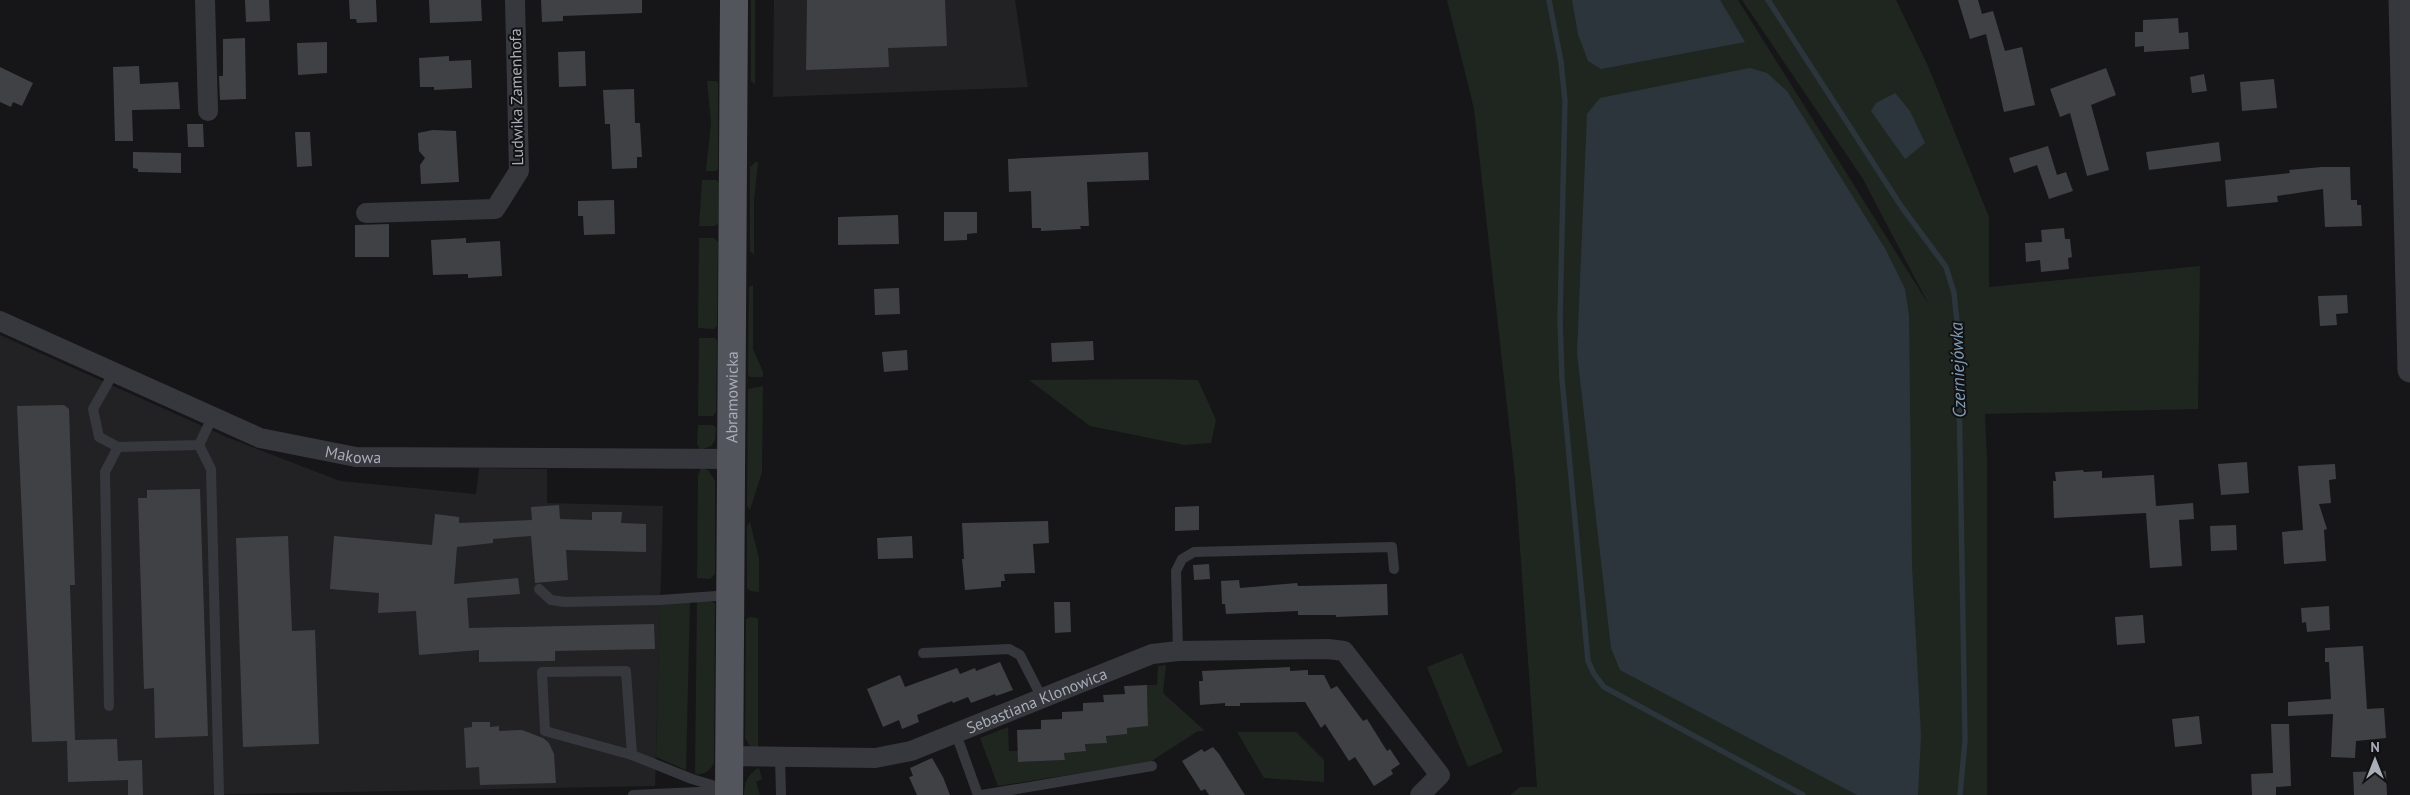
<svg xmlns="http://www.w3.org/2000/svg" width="2410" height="795" viewBox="0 0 2410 795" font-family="'PT Sans',sans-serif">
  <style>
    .built { fill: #222225 }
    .green { fill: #1e261f }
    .water { fill: #2c353c }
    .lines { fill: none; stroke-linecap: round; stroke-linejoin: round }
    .stream { stroke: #2c353c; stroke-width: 5.5 }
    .building { fill: #404145 }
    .service { stroke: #37383d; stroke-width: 10 }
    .minor { stroke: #37383d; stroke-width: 20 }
    .tertiary { stroke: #37383d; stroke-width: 25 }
    .primary { stroke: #53555c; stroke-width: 28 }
    .labels { text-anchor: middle; stroke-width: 4; stroke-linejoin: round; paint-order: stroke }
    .street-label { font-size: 16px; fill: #a8adb8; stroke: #111113 }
    .water-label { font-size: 18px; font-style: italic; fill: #7f9bb3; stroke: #111113 }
  </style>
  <rect width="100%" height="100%" fill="#161618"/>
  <!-- built -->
  <g class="built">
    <path d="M774 0H1015L1028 87 773 97Z"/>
    <path d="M0 335 229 438 340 481 476 494 479 468 547 469V503L663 506 655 786 192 795H0Z"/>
  </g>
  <!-- green -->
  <g class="green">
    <path d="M751 0H755V85L751 81Z"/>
    <path d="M1447 0H1738L1929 305 1863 179 1742 0H1896L1928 66 1989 217V287L2200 266 2198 409 1985 414 1987 461V795H1510L1520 787H1537L1515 478 1474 109Z"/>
    <path d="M707 81H716L718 83V169L716 171H706L711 123Z"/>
    <path d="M756 162H758L754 200V255L750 251V167Z"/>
    <path d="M702 180H716L719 183 718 224 715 226H699Z"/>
    <path d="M699 238H714L718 242 717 326 714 329 698 328Z"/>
    <path d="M753 285V349L763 372V377H750L748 374 749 287Z"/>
    <path d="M699 338H715L717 341 716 412 713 416H698Z"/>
    <path d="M1154 379 1198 380 1216 420 1211 443 1184 445 1090 426 1029 380Z"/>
    <path d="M763 386 762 472 750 510 747 506 748 389Z"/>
    <path d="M698 425H713L716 428 715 440 711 446 700 450 697 444Z"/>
    <path d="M701 468 708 470 715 481V574L710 579 697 578 698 475Z"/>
    <path d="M750 522 759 558V592L750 591 747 588V526Z"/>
    <path d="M690 601 686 770 656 757 660 604Z"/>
    <path d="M697 601H710L715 603V609L714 763C710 771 704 775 695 774Z"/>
    <path d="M749 617 758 618V751L750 746 745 738 746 620Z"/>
    <path d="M1462 653 1503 752 1468 767 1427 667Z"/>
    <path d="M1166 665 1163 693 1205 731H1198L1150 762 998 786 980 738 1008 727 1009 751H1018V762L1065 760 1064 751H1086L1085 742H1107L1106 734H1127V725H1148L1147 685H1157L1158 666Z"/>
    <path d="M1237 732H1296L1324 760V782L1264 778Z"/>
    <path d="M759 768 762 779 756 782 760 795H744C744 783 748 773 759 768Z"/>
  </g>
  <!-- water -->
  <g class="water">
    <path d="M1572 0H1720L1745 42 1601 69 1588 61 1578 34Z"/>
    <path d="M1750 68 1767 73 1787 91 1886 250 1905 289 1909 315 1912 566 1921 736 1918 795H1857L1620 670 1611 648 1577 353 1587 114 1600 98Z"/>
    <path d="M1895 93 1910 111 1925 143 1905 159 1871 111 1876 103Z"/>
  </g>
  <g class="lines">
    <!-- stream -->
    <g class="stream">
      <path d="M1549 0 1561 62 1565 101 1560 320 1562 379 1588 661 1594 674 1604 687 1803 795"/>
      <path d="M1768 0 1901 206 1946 267 1954 293 1958 332 1965 740 1960 795"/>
    </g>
  </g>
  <!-- building -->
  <g class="building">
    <path d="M245 0H269L270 21 246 22Z"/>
    <path d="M349 0H376L377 22 357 23 356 19H350Z"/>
    <path d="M429 0H481L482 21 430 23Z"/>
    <path d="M541 0H642V13L563 16V21L542 22Z"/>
    <path d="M807 0H945L947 46 888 48 889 67 806 70Z"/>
    <path d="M1958 0H1978L1982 14 1993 11 2005 51 2022 47 2035 105 2004 112 1986 34 1970 39Z"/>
    <path d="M2178 18 2179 33 2188 32 2189 49 2144 52V46L2135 47V32H2143V20Z"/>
    <path d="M245 38 246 99 220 100 219 76H223V39Z"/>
    <path d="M327 42V73L298 75 297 43Z"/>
    <path d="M585 51 586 86 559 87 558 52Z"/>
    <path d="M449 56V61L471 60 472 88 434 90V87H420L419 58Z"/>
    <path d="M139 66 140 84 178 82 180 109 132 110 133 141H115L113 67Z"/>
    <path d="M0 67 33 83 22 106 13 102 11 107 0 102Z"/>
    <path d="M2106 68 2116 95 2091 105 2109 170 2087 176 2070 113 2060 117 2050 89Z"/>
    <path d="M2204 74 2207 91 2192 93 2190 77Z"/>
    <path d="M2274 79 2277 108 2242 111 2240 82Z"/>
    <path d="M634 89 635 123H640L642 157H637V168L612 169 610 124H605L603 90Z"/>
    <path d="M187 124H203L204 147H188Z"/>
    <path d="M433 130 456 131 459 182 421 184 420 165 425 158 419 151 418 133Z"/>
    <path d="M295 132H310L312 166 297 167Z"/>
    <path d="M2219 142 2221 161 2149 170 2146 152Z"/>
    <path d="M2048 146 2057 175 2066 172 2073 191 2049 199 2037 165 2014 173 2009 158Z"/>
    <path d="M133 152 181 153V173L138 172V169L133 168Z"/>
    <path d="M1148 152 1149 180 1087 182 1089 226H1080L1081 229 1041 231V228H1032L1031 191 1009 192 1008 159Z"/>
    <path d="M2322 167H2350L2351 200H2357V205H2361L2362 226 2325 227 2323 189 2277 196 2278 202 2227 207 2225 180 2290 173 2289 170Z"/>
    <path d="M614 200 615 234 584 235 583 216H578V201Z"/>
    <path d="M944 212H977V233L967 234V240L944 241Z"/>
    <path d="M898 215 899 244 838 245V217Z"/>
    <path d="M389 224V257H355V225Z"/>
    <path d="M2064 228 2065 239H2070L2072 257 2068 258 2069 269 2041 272 2040 260 2026 262 2025 243 2042 242 2041 230Z"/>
    <path d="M466 238V243L500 241 502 276 468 278V274L433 275 431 240Z"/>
    <path d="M899 288 900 314 875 315 874 289Z"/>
    <path d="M2347 295 2348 313 2336 314 2337 325 2320 326 2318 296Z"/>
    <path d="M1093 341 1094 360 1052 362 1051 343Z"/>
    <path d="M907 350 908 370 884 372 882 352Z"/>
    <path d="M64 405 69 409 70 440 75 585H70L75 740 117 739 118 761 142 760 143 795H128V780L68 782 67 741 32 742 17 406Z"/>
    <path d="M2247 462 2249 493 2221 495 2218 464Z"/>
    <path d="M2335 464 2336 479 2329 480 2331 503 2319 504 2327 529 2324 530 2326 561 2284 564 2282 532 2303 530 2298 466Z"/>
    <path d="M2083 470 2084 472 2102 471V478L2154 475 2156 506 2193 503 2194 519 2179 520 2182 566 2150 568 2146 513 2054 518 2053 481H2056L2055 472Z"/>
    <path d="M200 489 208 736 155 738 154 688 144 689 138 498H147V490Z"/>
    <path d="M559 505 560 519 592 520V512H622L621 523 646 524V552L566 550 568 580 535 583 531 536 493 539V543L457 547 454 584 518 578 520 594 467 598 469 628 654 624 655 649 555 651V661L479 662V650L419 655 416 611 378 613 379 593 330 589 334 536 432 545 435 514 459 517V523L532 520 531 507Z"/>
    <path d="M1199 506V530L1175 531V507Z"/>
    <path d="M1048 521 1049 543 1033 544 1035 573 1004 574 1005 581H1001V587L965 590 962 559H964L962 523Z"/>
    <path d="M2236 525 2237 550 2211 551 2210 526Z"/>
    <path d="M288 536 292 631 315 630 319 744 243 747 236 538Z"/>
    <path d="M912 536 913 558 878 559 877 538Z"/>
    <path d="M1209 564 1210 579 1194 580 1193 565Z"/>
    <path d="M1239 580 1240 588 1297 583 1298 586 1387 584 1388 615 1336 617V615H1298V611L1226 614 1225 604H1222L1221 581Z"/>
    <path d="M1054 602H1070L1071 632 1055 633Z"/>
    <path d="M2329 606 2330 630 2307 632 2306 622 2302 623 2301 608Z"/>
    <path d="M2143 615 2145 643 2117 645 2115 617Z"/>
    <path d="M2363 646 2367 709 2384 708 2386 738 2356 741 2355 758 2331 757 2333 714 2288 716V702L2331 699 2329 662H2325V648Z"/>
    <path d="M1000 662 1013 690 996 696 995 694 971 703 968 697 953 703 952 701 917 715 919 722 902 729 899 720 883 727 867 689 900 675 905 687 957 668 960 674 975 668 976 671Z"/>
    <path d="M1290 667V671L1308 670V675H1324L1331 689 1337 686 1363 721 1367 719 1387 751 1390 749 1400 764 1391 770 1393 774 1374 786 1355 757 1349 761 1325 724 1321 728 1305 702 1240 703V706H1225V703L1200 705 1199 681H1203L1202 671Z"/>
    <path d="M1147 685 1148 726 1127 728V734L1106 736 1107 743 1085 744 1086 751 1064 753 1065 760 1018 762 1017 730 1041 729V720L1062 719V712L1083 711V703L1104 702 1103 695 1125 694 1124 686Z"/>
    <path d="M2199 716 2202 744 2175 747 2172 719Z"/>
    <path d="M472 722H490V727L499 726V731L522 730 543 738 549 743 554 754 556 783 480 785 479 767 466 768 464 728 472 727Z"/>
    <path d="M2271 724H2289L2291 786 2276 787V795H2252L2251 774 2273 773Z"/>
    <path d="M1213 747 1219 754 1245 795H1209L1205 789 1201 791 1182 761 1202 749 1204 752Z"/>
    <path d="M932 758 943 777 950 795H917L909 777 913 776 910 768Z"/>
    <path d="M2386 771 2387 795H2354L2353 772Z"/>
  </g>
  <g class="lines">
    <!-- service -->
    <g class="service">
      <path d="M114 372 93 409 99 437 118 447 199 445 212 418"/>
      <path d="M199 445 211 469 219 795"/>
      <path d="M539 589 551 600 565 602 660 600 730 595"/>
      <path d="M1178 651 1176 571 1182 559 1194 552 1392 547 1394 569"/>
      <path d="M923 653 1009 649 1020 655 1042 698"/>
      <path d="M626 671 632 755 545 731 542 672Z"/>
      <path d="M109 706 105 472 118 447"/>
      <path d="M956 734 978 795"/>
      <path d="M632 755 692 779 728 790"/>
      <path d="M780 757 781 795"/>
      <path d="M633 795 721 791"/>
      <path d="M982 795 1152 766"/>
    </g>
    <!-- minor -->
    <g class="minor">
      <path d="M205 0 208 111"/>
      <path d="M366 213 495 209 519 171 515 0"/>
      <path id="s1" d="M0 321 260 438 356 457 732 459"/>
      <path id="s2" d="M729 756 875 758 911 751 1152 654 1178 651 1328 649 1344 651 1440 775 1420 795"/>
    </g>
    <!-- tertiary -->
    <path class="tertiary" d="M2401 0 2410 370"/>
    <!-- primary -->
    <path class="primary" id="s3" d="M729 795 734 0"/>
  </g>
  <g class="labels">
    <!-- street labels -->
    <g class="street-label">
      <text transform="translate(516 97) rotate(-91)" y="6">Ludwika Zamenhofa</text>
      <text dy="6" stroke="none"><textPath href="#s3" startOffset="398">Abramowicka</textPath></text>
      <text dy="6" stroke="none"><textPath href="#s1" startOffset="380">Makowa</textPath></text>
      <text dy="6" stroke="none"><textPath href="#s2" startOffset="318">Sebastiana Klonowica</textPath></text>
    </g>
    <!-- water labels -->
    <g class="water-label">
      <text transform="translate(1958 370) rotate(-92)" y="6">Czerniejówka</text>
    </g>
  </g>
  <!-- north arrow -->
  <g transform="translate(2375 760)" stroke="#111113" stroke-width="4" paint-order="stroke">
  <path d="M0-4L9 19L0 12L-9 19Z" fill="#a8adb8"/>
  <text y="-8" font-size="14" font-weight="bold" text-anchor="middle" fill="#a8adb8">N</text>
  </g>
</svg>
